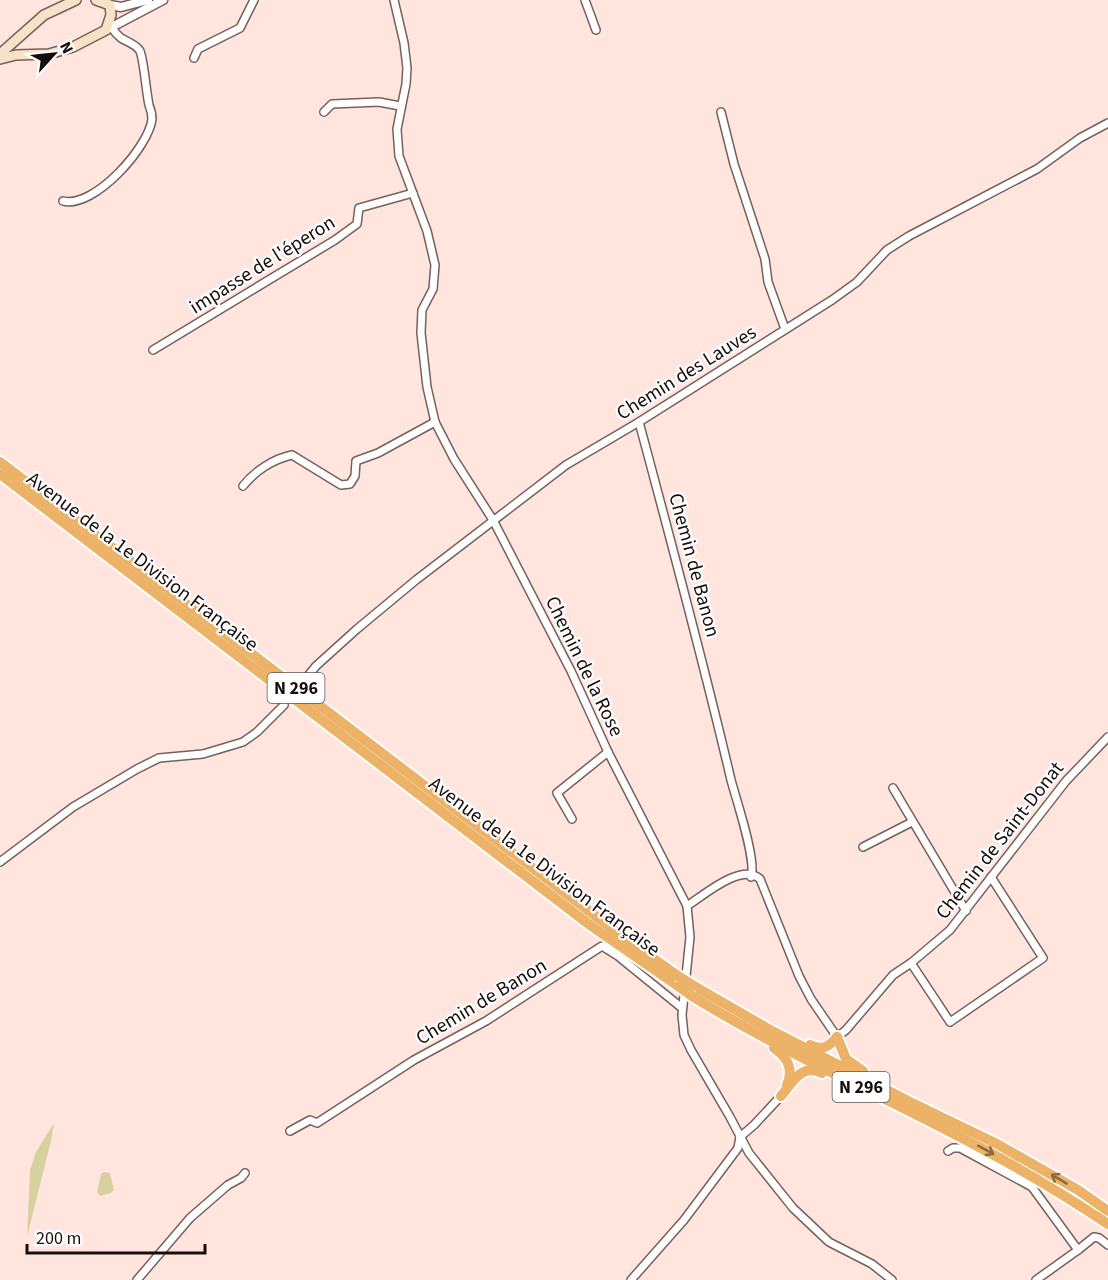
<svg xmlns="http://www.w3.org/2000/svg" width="1108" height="1280" viewBox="0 0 1108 1280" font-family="'Source Sans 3',sans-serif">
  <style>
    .green { fill: #d7d19f }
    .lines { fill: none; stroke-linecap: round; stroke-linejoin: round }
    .minor-casing { stroke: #76605a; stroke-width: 10 }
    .tertiary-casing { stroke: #76605a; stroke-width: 11 }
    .secondary-casing { stroke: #76605a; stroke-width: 12 }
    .trunk-casing { stroke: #fff; stroke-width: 14 }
    .minor { stroke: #fff; stroke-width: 7 }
    .tertiary { stroke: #fff; stroke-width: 8 }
    .secondary { stroke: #f8e2c7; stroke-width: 9 }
    .trunk { stroke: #ecb368; stroke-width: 10 }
    .trunk-bridge-casing { stroke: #fff; stroke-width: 14; stroke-linecap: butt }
    .trunk-bridge { stroke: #ecb368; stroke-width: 10 }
    .oneway { stroke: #8c693f }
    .labels { text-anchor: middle; stroke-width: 4.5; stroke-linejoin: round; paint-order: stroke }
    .shield { fill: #fff; stroke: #5c5655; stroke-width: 1.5 }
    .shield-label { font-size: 18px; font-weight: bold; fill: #160e0c }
    .street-label { font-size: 20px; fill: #160e0c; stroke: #fff }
  </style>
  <rect width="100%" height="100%" fill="#ffe5de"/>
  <!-- green -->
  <g class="green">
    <path d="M54 1123 51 1141 27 1237 30 1170 36 1152Z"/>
    <path d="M104 1172 110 1173 114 1190 111 1193 100 1196 97 1192 101 1174Z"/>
  </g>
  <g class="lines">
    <defs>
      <g id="minor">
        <path d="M394 0 404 43 407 68 406 84 397 129 399 156 427 231 435 265 433 289 422 310 421 333 427 387 435 422 454 459 493 520 571 671 608 752 687 906 690 937 682 1015 684 1035 691 1050 730 1117 749 1153 793 1208 829 1242 872 1264 892 1280"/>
        <path d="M585 0 596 30"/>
        <path d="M194 58 198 49 240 28 254 0"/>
        <path d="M324 112 332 104 379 102 400 106"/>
        <path d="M721 112 734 164 765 259 768 282 785 329"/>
        <path d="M63 201C94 209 149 147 152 119 152 114 151 110 149 105 146 91 144 61 140 51 136 44 127 42 121 38 117 35 114 31 112 28"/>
        <path d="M153 350 335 240 357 224 359 208 413 193"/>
        <path d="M639 422C671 541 703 660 731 780 736 799 757 861 751 877"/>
        <path d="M243 486C255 471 273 459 292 455L341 485 350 484 355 476 356 461 378 453 435 422"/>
        <path d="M303 682 316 666 357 629 416 580 566 465 639 422 832 300 857 282 887 250 909 236 1037 169 1080 138 1108 123"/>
        <path d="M893 788 966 911"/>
        <path d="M572 819 557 793 608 752"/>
        <path d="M863 847 912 822"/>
        <path d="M0 862 73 807 137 769 159 758 203 754 243 742 257 732 284 705"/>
        <path d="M687 906C704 895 742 862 760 879L799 976 811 999 837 1037 846 1030 893 975 911 963 950 930 1066 781 1108 737"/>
        <path d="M911 963 950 1022 1043 958 991 877"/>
        <path d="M290 1131 310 1120 317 1123 414 1060 486 1021 602 946 618 956 682 1008"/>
        <path d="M740 1137 754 1125 781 1096"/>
        <path d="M948 1151 953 1148H960L1032 1187 1078 1250 1036 1280"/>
        <path d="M1078 1250 1094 1237 1099 1238 1108 1245"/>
        <path d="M137 1280 190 1218 228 1185 241 1178 245 1173"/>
        <path d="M631 1280 684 1220 738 1148 740 1137"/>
      </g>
      <g id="tertiary">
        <path d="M110 5 121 7 148 0"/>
        <path d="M106 30 163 0"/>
      </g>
      <g id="secondary">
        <path d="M0 54 44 15 76 0"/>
        <path d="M0 59 16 55 49 54 73 47 106 30 111 15 110 5 96 0"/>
      </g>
      <g id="trunk">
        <path d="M0 462 623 937 678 976"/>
        <path d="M0 474 590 925 678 986"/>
        <path d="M694 986 772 1031 910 1102 997 1144 1078 1190 1108 1211"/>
        <path d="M692 996C784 1053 884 1096 979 1147 1023 1170 1066 1196 1108 1224"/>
        <path d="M837 1037 846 1059 863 1071"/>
        <path d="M810 1045C822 1051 829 1047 837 1037"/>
        <path d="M774 1048C788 1058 794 1069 787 1085"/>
        <path d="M781 1096C793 1082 801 1063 822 1073"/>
      </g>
    </defs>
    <!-- minor casing -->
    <use href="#minor" class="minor-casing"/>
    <!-- tertiary casing -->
    <use href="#tertiary" class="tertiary-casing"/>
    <!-- secondary casing -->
    <use href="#secondary" class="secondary-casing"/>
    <!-- trunk casing -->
    <use href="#trunk" class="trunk-casing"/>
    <!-- minor -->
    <use href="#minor" class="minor"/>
    <!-- tertiary -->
    <use href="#tertiary" class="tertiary"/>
    <!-- secondary -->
    <use href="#secondary" class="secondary"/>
    <!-- trunk -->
    <use href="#trunk" class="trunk"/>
    <defs>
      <g id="trunk-bridge">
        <path d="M678 976 694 986"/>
        <path d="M678 986 692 996"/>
      </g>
    </defs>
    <!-- trunk-bridge casing -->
    <use href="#trunk-bridge" class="trunk-bridge-casing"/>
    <!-- trunk-bridge -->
    <use href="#trunk-bridge" class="trunk-bridge"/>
  </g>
  <!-- one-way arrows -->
  <defs><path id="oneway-shaft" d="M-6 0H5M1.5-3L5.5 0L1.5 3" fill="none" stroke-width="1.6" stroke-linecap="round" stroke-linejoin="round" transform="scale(1.5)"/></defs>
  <g class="oneway">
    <use href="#oneway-shaft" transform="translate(986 1150) rotate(29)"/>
    <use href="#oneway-shaft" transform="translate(1059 1179) rotate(-149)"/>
  </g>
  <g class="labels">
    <!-- shield labels -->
    <g class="shield">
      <rect x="267.5" y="673" width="57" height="30" rx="4.5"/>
      <rect x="832.5" y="1072" width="57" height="30" rx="4.5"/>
    </g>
    <g class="shield-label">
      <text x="296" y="694">N 296</text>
      <text x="861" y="1093">N 296</text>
    </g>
    <!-- street labels -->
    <g class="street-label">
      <text transform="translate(262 264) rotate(-32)" y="7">impasse de l'éperon</text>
      <text transform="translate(686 372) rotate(-32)" y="7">Chemin des Lauves</text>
      <text transform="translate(143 561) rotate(37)" y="7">Avenue de la 1e Division Française</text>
      <text transform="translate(695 565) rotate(75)" y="7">Chemin de Banon</text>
      <text transform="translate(585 666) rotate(64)" y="7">Chemin de la Rose</text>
      <text transform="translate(999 840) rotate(-52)" y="7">Chemin de Saint-Donat</text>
      <text transform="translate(545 866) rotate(37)" y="7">Avenue de la 1e Division Française</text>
      <text transform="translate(481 1001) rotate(-31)" y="7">Chemin de Banon</text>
    </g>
  </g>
  <!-- north arrow -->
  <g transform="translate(54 54) rotate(63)" stroke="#ffffff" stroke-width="4.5" paint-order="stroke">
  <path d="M0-4.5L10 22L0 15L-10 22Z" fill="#160e0c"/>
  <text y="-9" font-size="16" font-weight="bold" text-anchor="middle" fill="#160e0c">N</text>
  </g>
  <!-- scale -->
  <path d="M27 1244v9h178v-9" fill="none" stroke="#160e0c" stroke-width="3"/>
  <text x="36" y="1244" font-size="18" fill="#160e0c" stroke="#ffffff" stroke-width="4.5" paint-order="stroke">200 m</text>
</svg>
